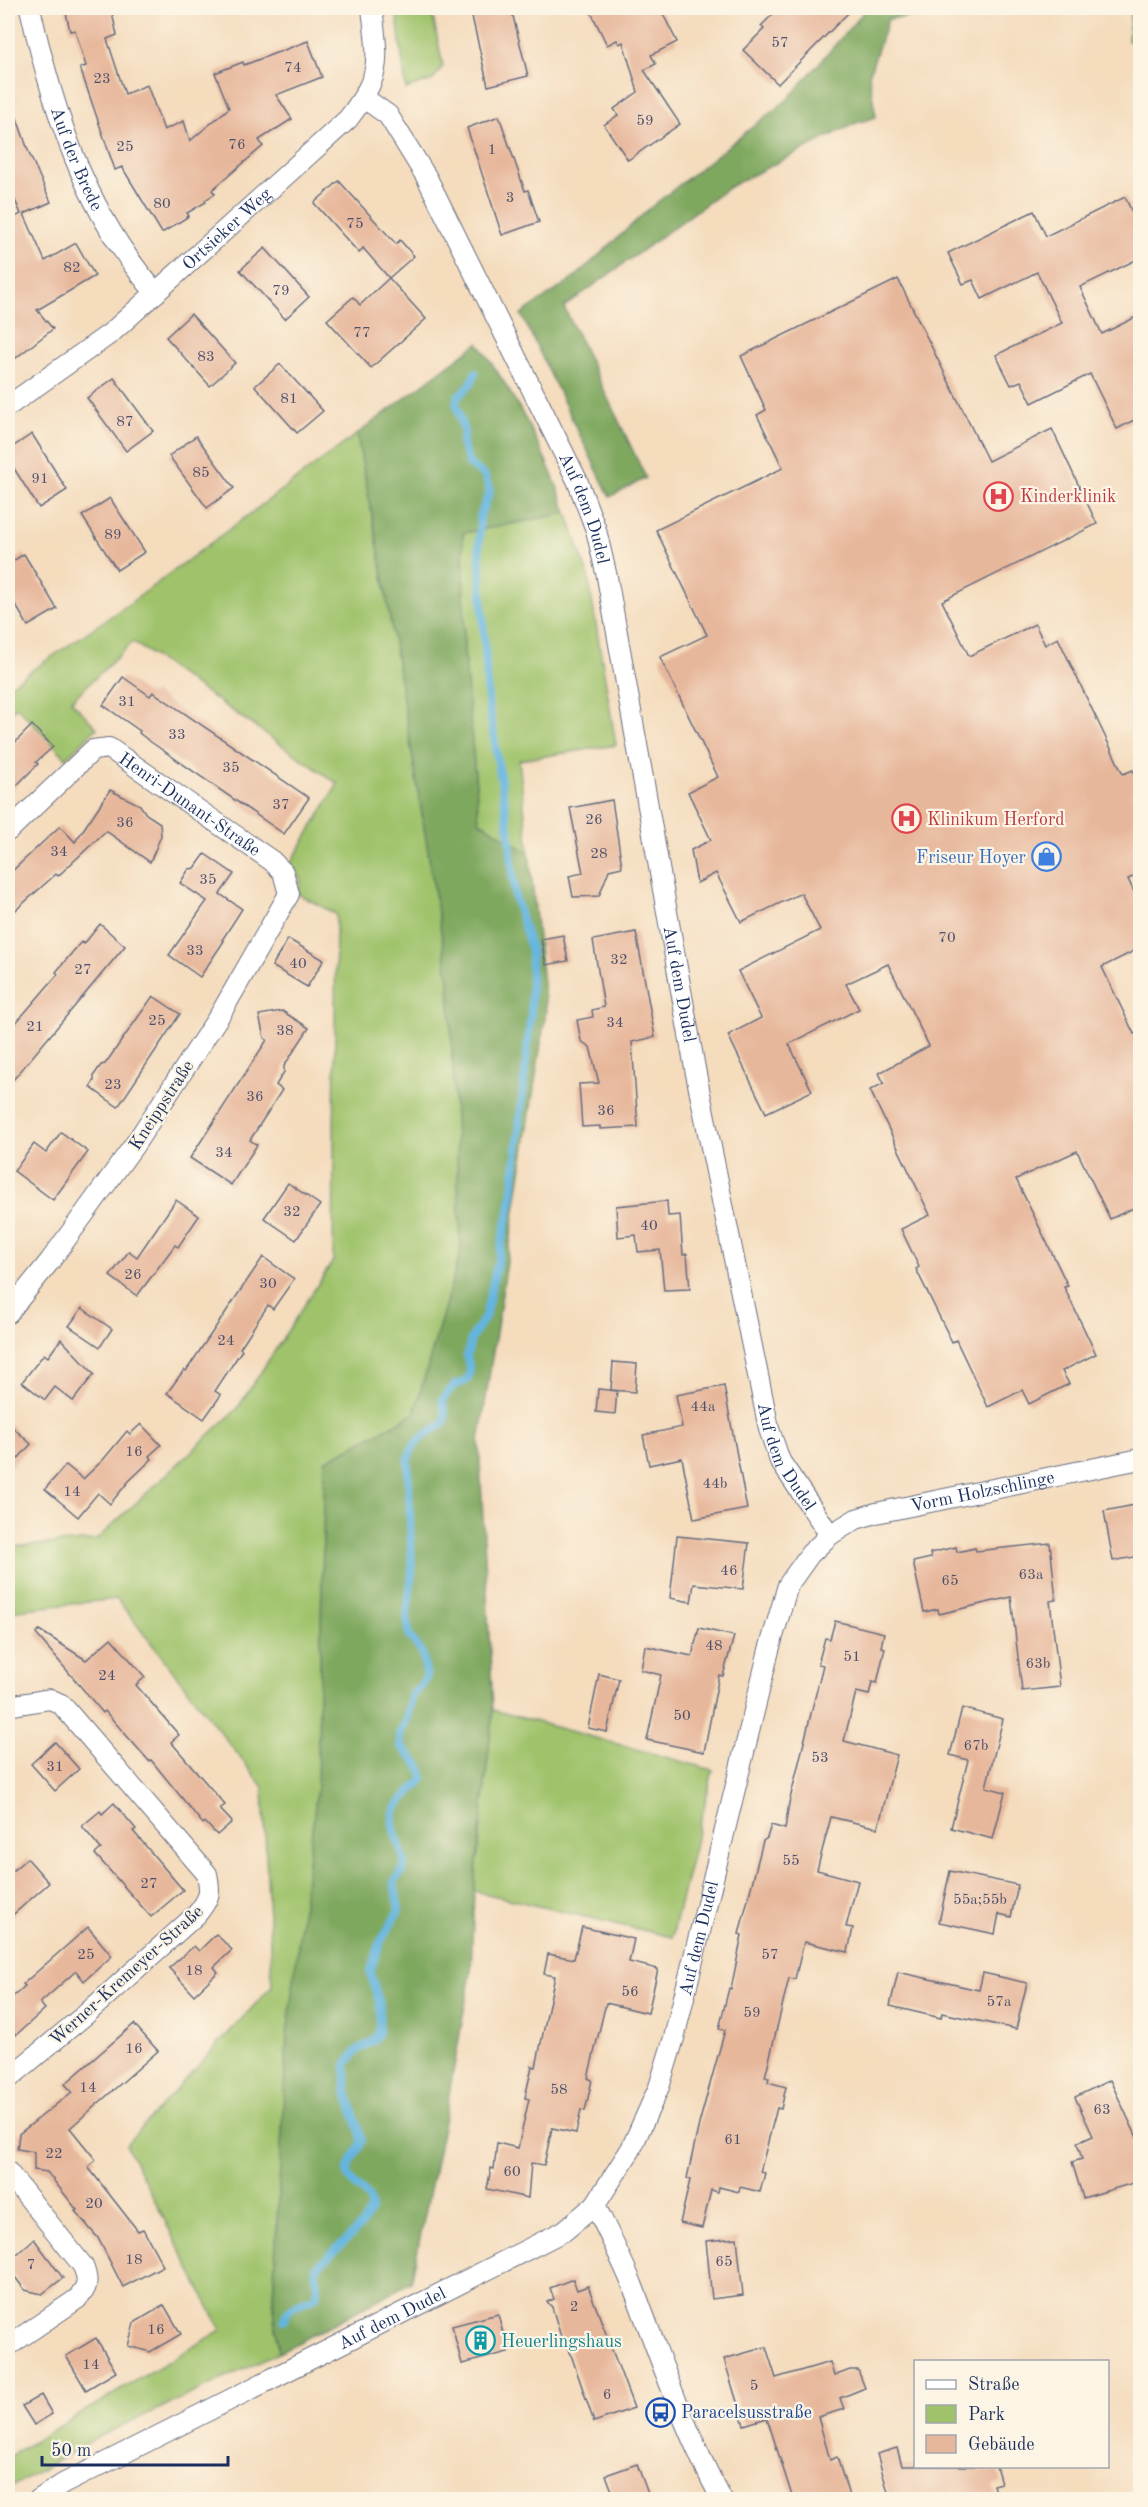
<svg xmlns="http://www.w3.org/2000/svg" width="1148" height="2507" viewBox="0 0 1148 2507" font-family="'Old Standard TT',serif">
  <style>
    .green { fill: #9fc26b; stroke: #5d7864; stroke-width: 1.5 }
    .forest { fill: #7fa85f; stroke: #4d6c5e; stroke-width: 1.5 }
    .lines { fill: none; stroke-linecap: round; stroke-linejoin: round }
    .stream { stroke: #64b5df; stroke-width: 8 }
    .building { fill: #e7b79b }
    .minor-casing { stroke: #676c7f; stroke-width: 22 }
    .minor { stroke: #fff; stroke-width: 20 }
    .labels { text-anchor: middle; stroke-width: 4.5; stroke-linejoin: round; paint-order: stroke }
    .number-label { font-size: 15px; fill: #4e516d }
    .street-label { font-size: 18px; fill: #1b2f5e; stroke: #fcf5e5 }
    .health-label { font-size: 18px; fill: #be3a42; stroke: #fcf5e5; text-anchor: start }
    .shop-label { font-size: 18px; fill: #366cbe; stroke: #fcf5e5; text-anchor: end }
    .culture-label { font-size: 18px; fill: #0d838f; stroke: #fcf5e5; text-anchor: start }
    .transit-label { font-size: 18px; fill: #164399; stroke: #fcf5e5; text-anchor: start }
  </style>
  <rect width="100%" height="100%" fill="#fcf5e5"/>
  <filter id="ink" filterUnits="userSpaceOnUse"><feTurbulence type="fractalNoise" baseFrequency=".0167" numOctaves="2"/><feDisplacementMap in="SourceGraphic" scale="12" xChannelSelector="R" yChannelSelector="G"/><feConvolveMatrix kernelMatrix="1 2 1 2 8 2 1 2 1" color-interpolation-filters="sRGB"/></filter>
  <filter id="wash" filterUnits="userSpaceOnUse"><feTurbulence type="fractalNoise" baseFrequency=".008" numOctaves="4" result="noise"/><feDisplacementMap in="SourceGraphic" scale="24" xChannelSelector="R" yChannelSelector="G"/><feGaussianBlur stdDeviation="1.35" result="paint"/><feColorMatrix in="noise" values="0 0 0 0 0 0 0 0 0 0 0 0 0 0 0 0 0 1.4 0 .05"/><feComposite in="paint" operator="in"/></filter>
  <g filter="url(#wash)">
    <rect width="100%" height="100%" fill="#f4dcbd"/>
    <!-- green -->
    <g class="green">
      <path d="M396 8H431L443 66 433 80 406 89Z"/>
      <path d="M1131 8H1140V41H1128Z"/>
      <path d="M357 434 381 563 449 980 461 1251 414 1414 325 1461 317 1789 287 2036 273 2299 279 2353 98 2437 8 2489V2457L221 2330 126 2144 272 1986 263 1787 117 1599 24 1609 8 1613V1547L96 1540 237 1409 333 1261 336 914 298 894 301 879 289 866 338 784 133 642 71 701 97 728 66 758 17 707 8 713V687L133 601Z"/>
      <path d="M567 513 588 576 616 745 519 760 529 853 479 822 464 650 463 533Z"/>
      <path d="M493 1710 713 1770 672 1937 474 1891Z"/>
    </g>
    <!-- forest -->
    <g class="forest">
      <path d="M867 8H1002L888 19 869 75 876 117 854 124 731 186 564 307 646 478 610 497 521 314 574 278 650 208 788 99Z"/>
      <path d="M478 343C517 399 544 448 567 513L463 533 464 650 479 821 529 853 546 1011 479 1442 493 1710 474 1891 471 1973 444 2122 411 2282 279 2353 273 2299 287 2036 317 1789 325 1461 414 1414 461 1251 449 980 381 563 357 434Z"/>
    </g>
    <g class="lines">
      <!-- stream -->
      <path class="stream" d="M284 2320C286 2306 304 2302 316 2297 319 2287 314 2278 316 2268L361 2226 371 2210C373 2191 352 2190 348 2174 346 2163 361 2150 362 2139L346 2089V2064L356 2051 373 2041 379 2033 380 2005 370 1972 381 1941 399 1910 394 1882C397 1878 403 1872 404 1866 406 1853 390 1832 393 1816 396 1801 414 1791 423 1779V1773L418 1764 401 1746 400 1734 407 1719 411 1697 427 1677 422 1653 409 1635 407 1616 412 1573 408 1460C414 1432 443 1430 445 1419 446 1413 443 1405 442 1400L455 1384 463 1383 468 1378 470 1372 467 1356 471 1339 485 1317 512 1198 531 1013V950L515 897 509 830 488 701 479 546 480 516 490 491 485 476 469 464 462 443 464 432 456 403 458 396 471 384 475 373"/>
    </g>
    <g id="blocks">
      <!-- building -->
      <g class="building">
        <path d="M65 8H111L117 35 107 39 125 94 147 85 164 130 184 121 190 141 229 108 215 73 243 62 244 65 308 41 322 77 276 95 292 119 259 140 263 146 212 190 215 194 205 200 206 202 187 213 189 216 162 233 122 167 115 170 80 68 86 66 75 30 70 31Z"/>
        <path d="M470 8H511L528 76 488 86Z"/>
        <path d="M589 8H660L677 42 651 55 656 64 644 70 680 124 628 160 604 125 618 115 614 109 638 92 623 42 619 44 617 40 607 45Z"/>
        <path d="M779 8H853L778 84 743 50 764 29 761 26Z"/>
        <path d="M8 101H11L29 153 51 202 24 214 45 261 76 243 95 276 37 310 53 329 8 364V221L21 214 8 184Z"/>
        <path d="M499 116 525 191 528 190 539 222 502 235 467 128Z"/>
        <path d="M339 181 396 244 400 240 414 256 389 278 363 248 359 253 314 203Z"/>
        <path d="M1125 197 1137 223 1134 225 1140 239V258L1080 287 1102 334 1140 315V417L1117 429 1090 374 1032 403 1021 381 1011 385 996 355 1062 323 1037 272 982 299 973 280 963 284 948 253 1034 211 1046 236Z"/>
        <path d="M265 248 309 297 285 319 240 270Z"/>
        <path d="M389 278 426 319 371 368 327 320 353 297 360 305Z"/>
        <path d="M898 279 988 461 1052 429 1097 524 942 601 969 656 1035 624 1045 645 1058 638 1123 774 1133 770 1140 786V873L1128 879 1140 905V948L1102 967 1134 1034 1140 1031V1205L1110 1219 1077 1151 1016 1179 1068 1286 1064 1287 1096 1354 1062 1371 1069 1384 1029 1404 1022 1390 988 1407 956 1340 952 1342 916 1269 919 1267 901 1229 930 1215 870 1090 884 1083 879 1073 929 1046 888 964 846 984 859 1009 789 1044 812 1091 766 1113 728 1035 761 1018 738 971 820 930 801 893 741 922 716 873 697 883 691 850 711 840 688 792 718 777 660 657 707 635 656 530 783 468 757 415 766 410 741 356Z"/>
        <path d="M191 314 235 363 210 386 166 337Z"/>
        <path d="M280 364 323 411 297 433 255 386Z"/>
        <path d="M114 378 153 431 126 451 87 398Z"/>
        <path d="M32 434 67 490 39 508 8 459V450Z"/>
        <path d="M196 436 234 488 207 508 169 456Z"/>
        <path d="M110 498 145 552 117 570 82 516Z"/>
        <path d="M24 554 57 609 28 626 8 592V564Z"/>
        <path d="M123 677 150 696 153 692 309 798 284 834 148 740 139 733 140 731 103 705Z"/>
        <path d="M32 725 53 747 36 762 38 764 8 794V750Z"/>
        <path d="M110 790 140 805 146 814 160 823 161 836 150 862 106 831 58 876 56 874 8 917V875L60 826 75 842Z"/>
        <path d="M612 800 622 867 609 870 599 896 573 897 569 876 583 873 570 808Z"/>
        <path d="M205 854 234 874 220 894 242 909 222 940 224 941 200 977 169 955 207 901 180 883 189 869 195 868Z"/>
        <path d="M100 924 125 946 8 1086V1032L58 974 56 972 81 942 84 944Z"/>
        <path d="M636 932 655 1037 632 1042 638 1127 600 1129V1126L582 1127 579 1084 599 1083 590 1047 581 1041 577 1020 593 1017 592 1010 604 1007 593 940Z"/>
        <path d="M563 935 568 961 546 965 541 939Z"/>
        <path d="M288 939 324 960 307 987 272 966Z"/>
        <path d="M153 996 180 1014 118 1107 90 1087 94 1081V1075L101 1065 105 1064Z"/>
        <path d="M282 1011 309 1028 284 1066V1072L276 1085 282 1090 250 1140 257 1145 231 1185 190 1158 267 1040 264 1038 259 1015Z"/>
        <path d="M61 1132 88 1152 53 1200 14 1171 34 1144 46 1153Z"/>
        <path d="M288 1183 320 1205 296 1240 264 1218Z"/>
        <path d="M176 1200 199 1216 178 1247 175 1245 137 1296 110 1276 129 1251 137 1257Z"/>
        <path d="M667 1201 668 1216 680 1215 683 1255 687 1254 690 1289 664 1290 660 1250 638 1252 636 1235 618 1237 616 1206Z"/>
        <path d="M263 1257 294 1279 273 1309 268 1305 240 1348 242 1350 215 1391 221 1395 204 1419 167 1393 184 1370 186 1371Z"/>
        <path d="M82 1308 112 1329 100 1347 69 1326Z"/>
        <path d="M61 1339 94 1374 73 1401 55 1387 45 1400 22 1382 44 1354 48 1357Z"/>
        <path d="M613 1362 637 1364 635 1392 611 1390Z"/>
        <path d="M724 1386 747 1509 694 1519 682 1458 649 1465 643 1435 682 1427 676 1395Z"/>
        <path d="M598 1389 617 1391 615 1414 596 1412Z"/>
        <path d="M8 1423 31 1444 8 1470Z"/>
        <path d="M141 1424 161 1445 149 1456 152 1459 129 1481 110 1504 98 1493 78 1517 45 1489 66 1465 83 1479 103 1460 127 1431 130 1434Z"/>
        <path d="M1135 1505 1140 1534V1556L1113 1561 1104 1511Z"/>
        <path d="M677 1536 749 1543 743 1589 694 1584 691 1602 670 1598Z"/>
        <path d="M1050 1543 1056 1600 1050 1601 1060 1687 1022 1691 1011 1597 939 1614 938 1609 924 1612 913 1562 931 1558 930 1553 956 1547 957 1552 975 1548 976 1551Z"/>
        <path d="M835 1621 884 1633 881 1647 885 1648 877 1683 872 1682 869 1695 856 1692 844 1741 897 1755 878 1828 831 1817 817 1870 858 1881 846 1927 853 1928 848 1952 804 1942 795 1979 789 1978 765 2077 769 2078 768 2082 786 2087 781 2109 777 2108 760 2172 765 2173 760 2192 740 2187 739 2192 719 2187 718 2192 711 2190 702 2228 680 2223 690 2180 687 2178 699 2124 725 2030 719 2029 729 1988 731 1989 742 1935 739 1934 763 1841 767 1838 771 1825 785 1829 789 1803 823 1665 818 1664 825 1638 830 1639Z"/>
        <path d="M699 1628 734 1636 723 1676 719 1675 704 1752 647 1740 661 1675 641 1670 645 1646 692 1656Z"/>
        <path d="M39 1630 86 1660 111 1638 145 1677 136 1685 179 1735 171 1742 225 1805 220 1809 232 1822 217 1835 205 1822 203 1824 151 1760 149 1761 105 1711 103 1713 36 1634Z"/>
        <path d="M599 1674 619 1679 607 1732 588 1728Z"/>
        <path d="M962 1708 1003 1719 986 1787 1005 1792 993 1839 951 1828 968 1760 950 1755Z"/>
        <path d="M55 1742 79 1769 55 1791 31 1764Z"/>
        <path d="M114 1803 136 1829 133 1831 183 1890 151 1917 95 1854 101 1849 82 1826 100 1811 102 1814Z"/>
        <path d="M27 1858 49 1883 8 1919V1875Z"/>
        <path d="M950 1871 1018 1885 1011 1917 999 1914 995 1934 939 1922Z"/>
        <path d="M88 1927 112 1956 84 1981 76 1971 40 2003 45 2009 16 2035 8 2025V2001L25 1986 23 1984Z"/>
        <path d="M582 1927 634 1939 629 1962 658 1969 648 2013 606 2003 588 2078 592 2080 585 2111 581 2110 576 2133 552 2128 544 2165 531 2163 528 2198 487 2189 491 2168 494 2169 497 2143 518 2148 529 2099 525 2098 532 2066 536 2067 555 1976 544 1974 548 1954 574 1959Z"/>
        <path d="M216 1934 232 1950 214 1967 218 1972 194 1995 169 1968 194 1946 199 1951Z"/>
        <path d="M898 1972 979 1990 983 1973 1027 1983 1016 2029 942 2013 941 2018 890 2006Z"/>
        <path d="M134 2024 158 2051 70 2128 96 2160 88 2167 138 2231 143 2229 163 2266 123 2287 98 2238 75 2211 77 2210 47 2172 34 2170V2152L17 2149 19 2134 72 2092 65 2084Z"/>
        <path d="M1110 2080 1140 2144V2181L1083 2198 1072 2162 1082 2159 1077 2143 1093 2136 1075 2097Z"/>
        <path d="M737 2238 743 2295 712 2299 706 2241Z"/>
        <path d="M34 2239 63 2278 42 2294 25 2290 11 2272V2267L8 2262Z"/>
        <path d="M573 2279 577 2290 588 2286 634 2408 594 2422 568 2346 564 2347 552 2307 547 2302 554 2299 550 2288Z"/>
        <path d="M164 2305 181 2334 150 2352 128 2346 134 2323Z"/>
        <path d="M498 2314 508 2352 462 2364 452 2326Z"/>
        <path d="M96 2338 116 2372 86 2390 66 2356Z"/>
        <path d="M766 2347 776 2378 830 2362 834 2376 850 2370H858L865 2388 840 2398 844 2409 818 2417 830 2460 837 2457 850 2499H793L767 2418 744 2425 724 2359Z"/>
        <path d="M41 2395 52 2414 34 2425 22 2406Z"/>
        <path d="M897 2448 902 2466H996L1001 2483 993 2485 997 2499H890L877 2454Z"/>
        <path d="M637 2464 650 2499H615L606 2475Z"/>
      </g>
    </g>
  </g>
  <g filter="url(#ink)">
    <use href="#blocks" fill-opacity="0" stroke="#676c7f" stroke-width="1.5"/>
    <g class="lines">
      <defs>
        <g id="minor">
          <path id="s1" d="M30 8C53 110 85 213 156 293"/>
          <path id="s2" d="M364 98 388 115 427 178 577 480 596 530 607 577 696 1074 769 1429 780 1461 830 1535"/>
          <path id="s3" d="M8 406 111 333 348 119C383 74 378 62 372 8"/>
          <path id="s4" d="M8 831 93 750 109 748 272 861 283 872 289 894 221 1013 135 1144 50 1261 8 1313"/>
          <path d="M8 1706 50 1699 61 1704 207 1874C211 1893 210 1898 197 1914L85 2015 8 2079"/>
          <path d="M8 2172 83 2266C89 2281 88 2288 77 2299L8 2346"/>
          <path d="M595 2205C608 2232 621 2258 632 2284 660 2357 684 2430 722 2500"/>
          <path id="s5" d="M38 2500 63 2484 564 2231 595 2205 631 2149 659 2087 674 2038 769 1650 788 1585 810 1554 830 1535 856 1519 876 1513 1140 1459"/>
        </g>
      </defs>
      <!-- minor casing -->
      <use href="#minor" class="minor-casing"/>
      <!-- minor -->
      <use href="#minor" class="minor"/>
    </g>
  </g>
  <!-- icons -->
  <defs>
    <symbol id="hospital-ring" viewBox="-11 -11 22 22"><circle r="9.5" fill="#fcf5e5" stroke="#e0444e" stroke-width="1.5"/><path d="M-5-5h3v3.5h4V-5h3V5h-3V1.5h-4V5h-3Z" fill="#e0444e"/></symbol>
    <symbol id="shop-ring" viewBox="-11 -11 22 22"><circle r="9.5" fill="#fcf5e5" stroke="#3f7fe0" stroke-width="1.5"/><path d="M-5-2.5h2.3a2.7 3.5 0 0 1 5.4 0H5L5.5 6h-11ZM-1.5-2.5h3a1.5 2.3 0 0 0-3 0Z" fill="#3f7fe0"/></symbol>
    <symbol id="building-ring" viewBox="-11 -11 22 22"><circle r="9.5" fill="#fcf5e5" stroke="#0f9aa8" stroke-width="1.5"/><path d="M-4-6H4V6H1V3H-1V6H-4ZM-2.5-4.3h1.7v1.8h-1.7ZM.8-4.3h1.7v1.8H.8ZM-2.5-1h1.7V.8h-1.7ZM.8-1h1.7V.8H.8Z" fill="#0f9aa8"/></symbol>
    <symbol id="bus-ring" viewBox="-11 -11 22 22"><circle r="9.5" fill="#fcf5e5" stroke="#1a4fb4" stroke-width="1.5"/><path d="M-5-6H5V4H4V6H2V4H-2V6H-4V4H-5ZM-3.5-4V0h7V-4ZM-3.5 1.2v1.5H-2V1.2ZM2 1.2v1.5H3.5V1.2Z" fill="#1a4fb4"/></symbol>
  </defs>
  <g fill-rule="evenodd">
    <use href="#hospital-ring" x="982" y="480" width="33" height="33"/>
    <use href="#hospital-ring" x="890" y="802" width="33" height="33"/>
    <use href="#shop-ring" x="1030" y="840" width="33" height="33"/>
    <use href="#building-ring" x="464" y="2324" width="33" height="33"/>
    <use href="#bus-ring" x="644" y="2396" width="33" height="33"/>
  </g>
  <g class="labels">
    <!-- number labels -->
    <g class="number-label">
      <text x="780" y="47">57</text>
      <text x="293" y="72">74</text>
      <text x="102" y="83">23</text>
      <text x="645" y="125">59</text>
      <text x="237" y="149">76</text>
      <text x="125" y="151">25</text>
      <text x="492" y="154">1</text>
      <text x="510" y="202">3</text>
      <text x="162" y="208">80</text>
      <text x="355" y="228">75</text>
      <text x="72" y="272">82</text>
      <text x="281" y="295">79</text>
      <text x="362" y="337">77</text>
      <text x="206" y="361">83</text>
      <text x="289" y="403">81</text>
      <text x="125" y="426">87</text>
      <text x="201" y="477">85</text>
      <text x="40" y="483">91</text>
      <text x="113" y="539">89</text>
      <text x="127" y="706">31</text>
      <text x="177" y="739">33</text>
      <text x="231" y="772">35</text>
      <text x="281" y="809">37</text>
      <text x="594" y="824">26</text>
      <text x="125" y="827">36</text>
      <text x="59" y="856">34</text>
      <text x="599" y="858">28</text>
      <text x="208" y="884">35</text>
      <text x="947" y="942">70</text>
      <text x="195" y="955">33</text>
      <text x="619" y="964">32</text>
      <text x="298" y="968">40</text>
      <text x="83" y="974">27</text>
      <text x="157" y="1025">25</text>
      <text x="615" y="1027">34</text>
      <text x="35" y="1031">21</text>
      <text x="285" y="1035">38</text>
      <text x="113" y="1089">23</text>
      <text x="255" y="1101">36</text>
      <text x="606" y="1115">36</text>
      <text x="224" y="1157">34</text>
      <text x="292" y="1216">32</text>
      <text x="649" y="1230">40</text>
      <text x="133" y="1279">26</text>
      <text x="268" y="1288">30</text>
      <text x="226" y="1345">24</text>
      <text x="703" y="1411">44a</text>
      <text x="134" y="1456">16</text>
      <text x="715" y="1488">44b</text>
      <text x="72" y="1496">14</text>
      <text x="729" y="1575">46</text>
      <text x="1031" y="1579">63a</text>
      <text x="950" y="1585">65</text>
      <text x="714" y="1650">48</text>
      <text x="852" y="1661">51</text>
      <text x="1038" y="1668">63b</text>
      <text x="107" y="1680">24</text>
      <text x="682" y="1720">50</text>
      <text x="976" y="1750">67b</text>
      <text x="820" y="1762">53</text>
      <text x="55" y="1771">31</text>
      <text x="791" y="1865">55</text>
      <text x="149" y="1888">27</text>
      <text x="980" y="1904">55a;55b</text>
      <text x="86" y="1959">25</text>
      <text x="770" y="1959">57</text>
      <text x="194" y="1975">18</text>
      <text x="630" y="1996">56</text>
      <text x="999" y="2006">57a</text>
      <text x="752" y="2017">59</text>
      <text x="134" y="2053">16</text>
      <text x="88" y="2092">14</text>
      <text x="559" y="2094">58</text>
      <text x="1102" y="2114">63</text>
      <text x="733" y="2144">61</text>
      <text x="54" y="2158">22</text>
      <text x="512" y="2176">60</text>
      <text x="94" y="2208">20</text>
      <text x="134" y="2264">18</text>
      <text x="724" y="2266">65</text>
      <text x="31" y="2269">7</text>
      <text x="574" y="2311">2</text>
      <text x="156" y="2334">16</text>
      <text x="91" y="2369">14</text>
      <text x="754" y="2390">5</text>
      <text x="607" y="2399">6</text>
    </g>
    <!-- street labels -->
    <g class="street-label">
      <text dy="6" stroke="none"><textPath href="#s1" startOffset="158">Auf der Brede</textPath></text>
      <text dy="6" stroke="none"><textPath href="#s3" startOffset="282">Ortsieker Weg</textPath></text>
      <text dy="6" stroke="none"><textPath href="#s2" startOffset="470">Auf dem Dudel</textPath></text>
      <text dy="6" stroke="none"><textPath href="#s4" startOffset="232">Henri-Dunant-Straße</textPath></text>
      <text dy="6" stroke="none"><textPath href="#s2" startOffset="956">Auf dem Dudel</textPath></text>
      <text transform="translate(161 1105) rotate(-57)" y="6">Kneippstraße</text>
      <text dy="6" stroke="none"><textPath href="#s2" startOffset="1442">Auf dem Dudel</textPath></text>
      <text dy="6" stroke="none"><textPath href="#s5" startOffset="1510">Vorm Holzschlinge</textPath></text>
      <text dy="6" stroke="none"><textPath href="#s5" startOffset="920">Auf dem Dudel</textPath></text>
      <text transform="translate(126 1975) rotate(-42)" y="6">Werner-Kremeyer-Straße</text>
      <text dy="6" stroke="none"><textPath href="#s5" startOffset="398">Auf dem Dudel</textPath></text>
    </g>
    <!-- health labels -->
    <g class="health-label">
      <text x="1020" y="502">Kinderklinik</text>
      <text x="927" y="825">Klinikum Herford</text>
    </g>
    <!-- shop labels -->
    <g class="shop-label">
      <text x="1026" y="863">Friseur Hoyer</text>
    </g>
    <!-- culture labels -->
    <g class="culture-label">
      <text x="501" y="2347">Heuerlingshaus</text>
    </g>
    <!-- transit labels -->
    <g class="transit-label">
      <text x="681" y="2418">Paracelsusstraße</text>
    </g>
  </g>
  <!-- margin -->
  <rect width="1148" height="2507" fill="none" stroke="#fcf5e5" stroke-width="30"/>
  <!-- legend -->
  <rect x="914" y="2360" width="195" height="108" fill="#fcf5e5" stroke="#a2a6af" stroke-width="1.5"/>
  <rect x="926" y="2380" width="30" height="9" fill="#ffffff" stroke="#a2a6af" stroke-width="1.5"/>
  <text x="968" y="2390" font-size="18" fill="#1b2f5e">Straße</text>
  <rect x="926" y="2405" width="30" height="18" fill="#9fc26b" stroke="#a2a6af" stroke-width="1.5"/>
  <text x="968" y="2420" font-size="18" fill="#1b2f5e">Park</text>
  <rect x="926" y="2435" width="30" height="18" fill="#e7b79b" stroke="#a2a6af" stroke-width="1.5"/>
  <text x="968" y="2450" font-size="18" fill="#1b2f5e">Gebäude</text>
  <!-- scale -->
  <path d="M42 2456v9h186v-9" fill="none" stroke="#1b2f5e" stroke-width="3"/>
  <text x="51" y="2456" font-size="18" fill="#1b2f5e" stroke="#fcf5e5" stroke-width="4.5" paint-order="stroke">50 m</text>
</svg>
